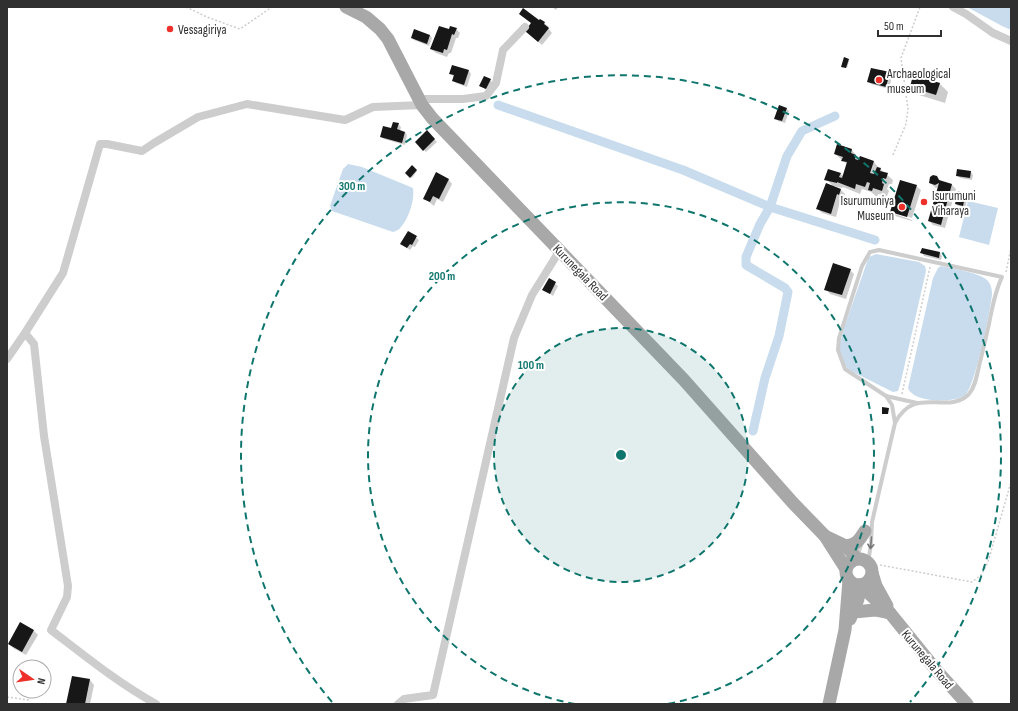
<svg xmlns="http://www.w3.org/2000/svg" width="1018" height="711" viewBox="0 0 1018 711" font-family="'Sofia Sans Condensed',sans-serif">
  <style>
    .water { fill: #c8dcee }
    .shadow { fill: #0003 }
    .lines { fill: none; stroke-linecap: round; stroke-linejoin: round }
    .canal { stroke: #c8dcee; stroke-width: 9 }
    .building { fill: #171717 }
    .path { stroke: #cdcdcd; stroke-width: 1.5; stroke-dasharray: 2 2; stroke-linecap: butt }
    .lane { stroke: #cdcdcd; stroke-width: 4 }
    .street { stroke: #cdcdcd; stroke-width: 8 }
    .primary { stroke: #a8a8a8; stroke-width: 13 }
    .oneway { stroke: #777 }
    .ring { fill: none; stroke: #0f766e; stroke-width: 2; stroke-dasharray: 7 5 }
    .poi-dot { fill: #ee302a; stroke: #fff; stroke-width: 1.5 }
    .labels { text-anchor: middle; stroke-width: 4; stroke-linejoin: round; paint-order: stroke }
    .poi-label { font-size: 13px; fill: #303030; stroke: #fff; text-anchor: start }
    .street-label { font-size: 13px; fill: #303030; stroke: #fff }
    .centre { fill: #0f766e; stroke: #fff; stroke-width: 2 }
    .ring-label { font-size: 12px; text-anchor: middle; font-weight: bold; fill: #0f766e; stroke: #fff; stroke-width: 4; stroke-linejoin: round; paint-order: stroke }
  </style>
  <rect width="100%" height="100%" fill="#fff"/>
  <!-- water -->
  <g class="water">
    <path d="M967 7H1011V30L1002 26Z"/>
    <path d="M348 164 362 167 413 188C415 199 409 218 401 227 399 230 396 231 393 232L332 211 330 206 343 169Z"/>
    <path d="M968 201 998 208 989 245 959 237Z"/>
    <path d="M876 254 919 262 925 266 926 271 901 381 898 391 893 392 853 372 847 368 842 359 839 346 844 328 867 262 869 257Z"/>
    <path d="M941 266C951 268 980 273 987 280 991 284 992 289 992 294 991 309 975 386 966 394 956 404 913 403 908 388L933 278 938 268Z"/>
  </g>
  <!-- shadow -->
  <g class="shadow">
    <path d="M552 7H558L556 10Z"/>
    <path d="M540 20 549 27 548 28 552 33 542 45 526 31Z"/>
    <path d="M456 29 460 33 458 38H456L451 53H449L447 57 436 53 431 49 449 30Z"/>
    <path d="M430 35 432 38 429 46 414 40 412 38Z"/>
    <path d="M848 60 849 61 847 68 844 67Z"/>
    <path d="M469 71 471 74 467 87 456 83 453 80 454 77 450 73Z"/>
    <path d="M890 73 892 76 889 89 871 84 869 82Z"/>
    <path d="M490 80 493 83 489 91 480 86Z"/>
    <path d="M939 83 948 92 945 103 919 95 911 87Z"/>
    <path d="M786 108 789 111 785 123 778 121 775 118Z"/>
    <path d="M398 124 401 127 400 131 405 132 407 135 405 145 384 139 381 137Z"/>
    <path d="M427 132 437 142 426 152 416 142Z"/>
    <path d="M837 145 852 150 860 160 874 162 879 168 893 180 892 184H889L887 189 889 191 887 196 878 194 877 197 871 192 862 189 860 194 843 187 842 188 834 186V187L826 179 840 173 844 177 848 165 835 154Z"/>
    <path d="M412 167 417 171 412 178 407 173Z"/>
    <path d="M971 172 973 175 972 180 960 178 957 175Z"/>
    <path d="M938 178 941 182 952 185 956 189 945 228 933 225 929 221 939 187 936 188 930 183Z"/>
    <path d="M448 179 452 184 443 202 437 199 434 206 424 198Z"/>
    <path d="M827 185 841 190 845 194 843 199 841 198 836 217 822 213 818 209Z"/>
    <path d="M916 186 921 190 912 218 895 212V214L912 220V221L895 216 891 212Z"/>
    <path d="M966 194 968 197 965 208 958 206 956 203Z"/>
    <path d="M408 232 419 240 415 247 413 246 410 250 401 244Z"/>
    <path d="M922 253H940L942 256 941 260 924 256Z"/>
    <path d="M850 270 854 274 846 299 830 294 826 289Z"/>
    <path d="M549 279 558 286 553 296 543 289Z"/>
    <path d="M20 623 34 631 38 635 26 655 13 648 9 644Z"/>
    <path d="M73 677 90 680 94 685 90 704H67Z"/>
  </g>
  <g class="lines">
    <!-- canal -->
    <g class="canal">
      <path d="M498 105 683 170 770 207 875 240"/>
      <path d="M753 431 765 378 779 336 788 292 785 288 746 265V257L760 224 770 207 787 156 802 131 835 116"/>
    </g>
  </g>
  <!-- building -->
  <g class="building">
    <path d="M523 8 539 20 540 19 545 22 544 24 549 28 538 42 525 31 531 23 519 14Z"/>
    <path d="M439 26 449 29 450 26 457 28 454 35 452 34 447 50 444 49 443 53 430 49Z"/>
    <path d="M414 29 430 35 427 44 411 38Z"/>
    <path d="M844 57 849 59 846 68 841 67Z"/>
    <path d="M452 65 469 70 464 85 452 81 454 75 449 74Z"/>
    <path d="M871 68 890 72 886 87 867 82Z"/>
    <path d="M913 75 940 83 936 95 910 87Z"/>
    <path d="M484 76 491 79 486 89 479 86Z"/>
    <path d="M779 105 787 108 782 121 774 119Z"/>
    <path d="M393 122 399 123 397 129 405 132 402 143 380 137 383 126 391 128Z"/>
    <path d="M427 130 435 139 423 151 415 142Z"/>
    <path d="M837 144 852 149 851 153 856 155 855 159 858 160 860 156 874 161 870 173 874 174 877 167 881 168 880 171 888 173 886 179 883 178 882 183 884 184 882 191 873 188 872 191 868 190 870 183 867 182 865 187 856 184 855 189 837 182V183L824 180 828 169 841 173 839 177 842 178 847 162 841 161 843 157 834 154Z"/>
    <path d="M412 165 417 170 410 178 405 173Z"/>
    <path d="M957 169 971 171 970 178 956 176Z"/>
    <path d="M436 172 449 179 439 199 433 196 430 202 423 199Z"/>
    <path d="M933 175 937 176 939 180 952 184 941 225 928 221 939 183 935 185 929 183 930 177Z"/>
    <path d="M900 180 917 185 907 217 890 212Z"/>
    <path d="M826 183 841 189 839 195 837 194 831 214 816 209Z"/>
    <path d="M958 191 966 193 963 206 955 204Z"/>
    <path d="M408 231 417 236 412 245 410 244 407 248 400 244Z"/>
    <path d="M922 248 940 252 939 258 920 253Z"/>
    <path d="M833 263 851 269 842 295 824 290Z"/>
    <path d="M549 278 556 282 550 294 542 290Z"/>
    <path d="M882 407 889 408 888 414H882Z"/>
    <path d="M20 622 34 630 22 652 8 644Z"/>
    <path d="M72 676 90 679 85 704H66Z"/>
  </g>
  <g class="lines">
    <!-- path -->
    <g class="path">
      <path d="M186 7 207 17 240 29 272 7"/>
      <path d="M893 155 906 124 908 109 901 58 920 7"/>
      <path d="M1006 272 1011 248"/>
      <path d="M902 394 930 267"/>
      <path d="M880 565 972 582 982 574 988 562 1011 482"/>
      <path d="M7 697 29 700"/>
    </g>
    <!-- lane -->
    <g class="lane">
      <path d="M886 396 917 403"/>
      <path d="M857 557 862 542"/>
      <path d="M868 563 871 544 872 522 895 423C915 384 947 416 969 394 976 386 977 373 980 362 983 350 986 337 989 324 992 308 995 292 1002 277L879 250 870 252 862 266 839 338 838 350 845 369 886 396 892 405 895 423"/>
    </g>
    <!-- street -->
    <g class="street">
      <path d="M953 7 966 14 993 33 1011 41"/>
      <path d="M418 99H463L486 96 496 83 503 50 525 27"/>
      <path d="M25 333 34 344 44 436 68 586 67 597 51 630C85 656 118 683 156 704"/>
      <path d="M7 359 25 333 63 273 100 144H107L142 151 154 143 198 117 247 104 345 120 373 107 422 105"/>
      <path d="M398 704 404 699 433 695 514 338 532 295 560 250"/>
    </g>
    <!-- primary -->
    <g class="primary">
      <path d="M346 7 366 17 380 29 388 39 422 105 432 118 684 380 793 503 825 536 846 569"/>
      <path d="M825 536 846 546 857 559"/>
      <path d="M846 546C857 545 860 539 865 531"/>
      <circle cx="859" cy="572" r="13"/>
      <path d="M872 573 876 586 887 606"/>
      <path d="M860 585 890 613 937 671 967 704"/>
      <path d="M854 612 875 610 890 613"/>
      <path d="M850 619 858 599 860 585"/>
      <path d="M829 704 845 630 849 580"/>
    </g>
  </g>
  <!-- one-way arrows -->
  <defs><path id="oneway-shaft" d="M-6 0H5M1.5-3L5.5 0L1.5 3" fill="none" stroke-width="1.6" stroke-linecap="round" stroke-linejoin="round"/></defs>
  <use class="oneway" href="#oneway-shaft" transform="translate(871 543) rotate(95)"/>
  <!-- distance rings -->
  <circle cx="621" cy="455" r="127" fill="#0f766e" fill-opacity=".12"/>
  <g class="ring">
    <circle cx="621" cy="455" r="127"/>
    <path d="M575 704A253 253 0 1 1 667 704"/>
    <path d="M332 702A380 380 0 1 1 910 702"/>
  </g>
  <!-- markers -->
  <g class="poi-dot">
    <circle cx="170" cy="29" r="4"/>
    <circle cx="879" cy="80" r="4"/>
    <circle cx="924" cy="202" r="4"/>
    <circle cx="902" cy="207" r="4"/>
  </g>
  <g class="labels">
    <!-- poi labels -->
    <g class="poi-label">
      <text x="178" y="34">Vessagiriya</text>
      <text x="887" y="78">Archaeological<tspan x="887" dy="15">museum</tspan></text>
      <text x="932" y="200">Isurumuni<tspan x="932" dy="15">Viharaya</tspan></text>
      <text x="894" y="205" text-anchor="end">Isurumuniya<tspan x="894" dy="15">Museum</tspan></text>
    </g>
    <!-- street labels -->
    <g class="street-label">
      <text transform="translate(581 272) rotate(46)" y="5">Kurunegala Road</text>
      <text transform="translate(928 659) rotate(50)" y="5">Kurunegala Road</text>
    </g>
  </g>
  <circle cx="621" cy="455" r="6" class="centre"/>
  <g class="ring-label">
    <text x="352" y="190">300 m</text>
    <text x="442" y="280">200 m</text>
    <text x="531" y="369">100 m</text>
  </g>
  <!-- border -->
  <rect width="1018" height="711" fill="none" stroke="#303030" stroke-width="16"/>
  <!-- north arrow -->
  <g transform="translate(32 679) rotate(103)"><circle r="19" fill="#ffffff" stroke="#acacac"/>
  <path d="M0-3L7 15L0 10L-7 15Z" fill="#ee302a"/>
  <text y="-6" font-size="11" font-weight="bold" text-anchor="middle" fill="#303030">N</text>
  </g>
  <!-- scale -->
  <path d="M878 30v6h63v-6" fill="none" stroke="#303030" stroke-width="2"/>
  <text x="884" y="30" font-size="12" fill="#303030" stroke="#ffffff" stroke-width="3" paint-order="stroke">50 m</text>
</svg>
